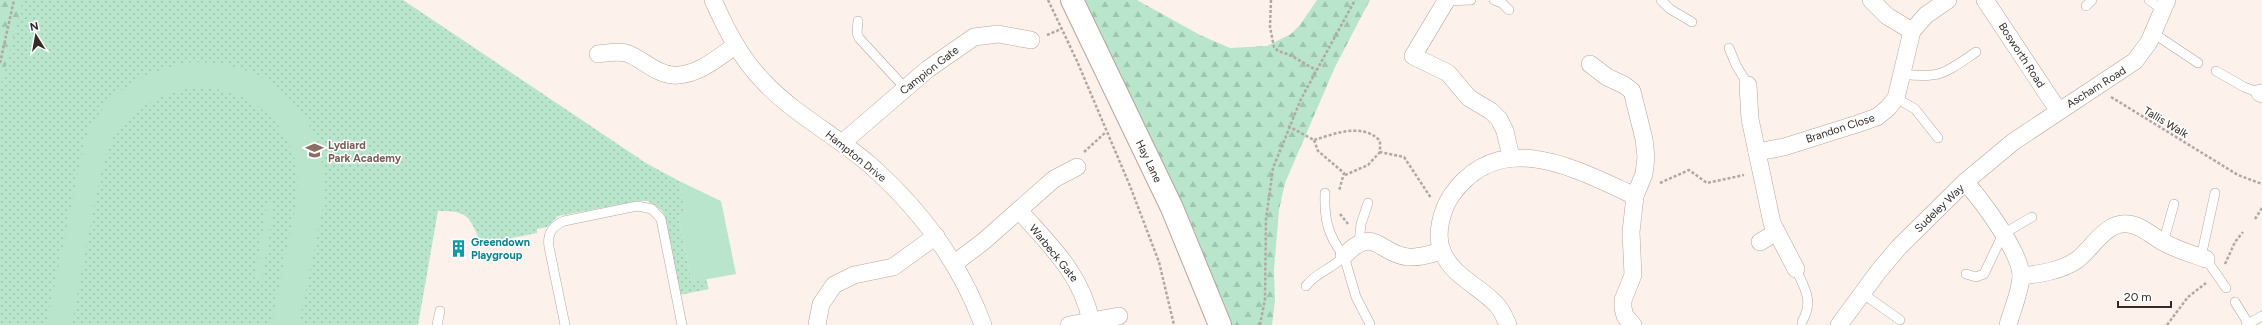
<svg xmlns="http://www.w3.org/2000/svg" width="2262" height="325" viewBox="0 0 2262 325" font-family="Figtree,sans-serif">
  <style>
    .grass { fill: url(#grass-dots) }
    .forest { fill: url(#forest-firs) }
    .garden { fill: #b8e5cb }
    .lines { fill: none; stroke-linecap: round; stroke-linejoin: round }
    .service-casing { stroke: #b6a59b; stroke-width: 10 }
    .minor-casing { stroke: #b6a59b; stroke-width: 18 }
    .tertiary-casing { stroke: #b6a59b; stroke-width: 24 }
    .path { stroke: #b2a8a3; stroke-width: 2.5; stroke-dasharray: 3 2; stroke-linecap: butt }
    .service { stroke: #fff; stroke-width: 9 }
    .minor { stroke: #fff; stroke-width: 17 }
    .tertiary { stroke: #fff; stroke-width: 22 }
    .labels { text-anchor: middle; stroke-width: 3; stroke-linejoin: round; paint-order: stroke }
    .street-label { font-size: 11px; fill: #322b27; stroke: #fff }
    .education-label { font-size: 11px; font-weight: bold; fill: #785e54; stroke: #fff; text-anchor: start }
    .culture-label { font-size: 11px; font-weight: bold; fill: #0d838f; stroke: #fff; text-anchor: start }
  </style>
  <defs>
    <pattern id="grass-dots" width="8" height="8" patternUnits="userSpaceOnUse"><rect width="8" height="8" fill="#b8e5cb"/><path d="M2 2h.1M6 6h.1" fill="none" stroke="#9fc5ae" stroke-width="1.8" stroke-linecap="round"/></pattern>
    <pattern id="forest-firs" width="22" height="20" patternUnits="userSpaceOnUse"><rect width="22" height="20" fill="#b8e5cb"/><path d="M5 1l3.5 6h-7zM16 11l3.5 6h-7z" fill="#9fc5ae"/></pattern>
  </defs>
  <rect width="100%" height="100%" fill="#fdf2eb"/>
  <!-- grass -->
  <path class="grass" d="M0 0H403L646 163 679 181 686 214 678 216 692 282 706 279 709 289 680 295 665 217 662 211 648 201H638L558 216 547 227 537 229V233L482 244C468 217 471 211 438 211L418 325H0Z"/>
  <!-- forest -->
  <g class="forest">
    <path d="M0 0H23L0 89Z"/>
    <path d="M1085 0H1137L1200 35 1230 48 1267 46 1291 34 1300 25 1317 0H1370L1335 67 1285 183 1279 210 1274 270 1275 301 1272 325H1231Z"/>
  </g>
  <!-- garden -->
  <g class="garden">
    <path d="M191 62C275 59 330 119 324 202L299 325H271C277 297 282 270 288 242 293 219 300 194 297 170 285 100 211 68 151 102 138 109 125 118 117 131 105 151 101 174 96 197 87 239 80 282 72 325H46L85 139C106 91 141 72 191 62Z"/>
    <path d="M679 181 721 201 736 274 692 282 678 216 686 214Z"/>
    <path d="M267 204 274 205 262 282 254 281Z"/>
  </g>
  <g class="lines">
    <defs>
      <g id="service">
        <path d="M1494 0 1502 3 1509 10"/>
        <path d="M1661 0 1670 9 1692 22"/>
        <path d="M2149 0 2163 10"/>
        <path d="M1446 1 1471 0"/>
        <path d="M2086 6 2092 0"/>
        <path d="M858 21 857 33 859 38 905 88"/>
        <path d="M2153 33 2198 63"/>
        <path d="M1729 48 1736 65 1748 85"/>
        <path d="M2216 71 2244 87 2260 93"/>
        <path d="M1902 74C1941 79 1945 73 1976 52"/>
        <path d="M1896 98 1915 109 1938 138"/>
        <path d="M1359 243 1361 224 1368 203"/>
        <path d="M2163 243 2174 204"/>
        <path d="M1344 256 1356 297 1370 324"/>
        <path d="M2201 257 2215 193"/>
        <path d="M2206 259 2226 288"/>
        <path d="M1796 269C1805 290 1814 300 1802 322"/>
        <path d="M1966 274 1976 277 1984 274 2003 234 2032 217"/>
        <path d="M1306 286C1316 272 1333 269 1344 256 1328 236 1324 219 1325 193"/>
        <path d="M1862 293 1900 320"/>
        <path d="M2235 302 2248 323"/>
        <path d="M437 325 440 311"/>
        <path d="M565 325 549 247C547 234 552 226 564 221L637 206 652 209 661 219 682 325"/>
        <path d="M2246 325 2262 316"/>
      </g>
      <g id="minor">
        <path d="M713 0C726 29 741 59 764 82 794 114 835 135 869 164 920 209 959 260 983 325"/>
        <path d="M1871 0 1887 16 1912 31"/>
        <path d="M1985 0 2058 110"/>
        <path d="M1446 1 1413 56 1448 73 1469 98 1491 111 1499 119 1505 131 1511 157"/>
        <path d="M598 54C607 53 618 51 626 53 642 58 655 74 673 75 696 77 719 57 736 45"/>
        <path d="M1590 64 1607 77 1624 85 1632 91 1644 139 1646 157 1644 174 1635 196"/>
        <path d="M1748 85 1750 119 1757 152"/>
        <path d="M2260 93 2262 94"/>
        <path d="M842 143 928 69 974 37 998 34 1031 40"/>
        <path d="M1965 182C1981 199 2022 254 2021 277 2020 293 2012 310 2008 325"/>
        <path d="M1019 210C1050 246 1081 273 1091 321L1119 316"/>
        <path d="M1760 242 1775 233"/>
        <path d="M1344 256C1374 224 1379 254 1408 257 1419 258 1431 254 1442 251"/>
        <path d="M955 263 984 241 1054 179 1077 167"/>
        <path d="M1796 269 1772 223 1757 152 1784 147 1857 124 1877 117 1888 108 1896 98 1912 31 1926 15 1948 0"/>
        <path d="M2021 276C2039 274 2061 271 2077 260 2092 249 2106 221 2128 224 2141 225 2152 236 2163 242 2177 250 2192 254 2206 259"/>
        <path d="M817 325 821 304 834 285 854 275 893 267 936 236"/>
        <path d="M1069 325 1091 321"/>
        <path d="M1508 325C1505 318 1502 310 1496 304 1479 286 1452 276 1442 251 1435 234 1442 210 1451 196 1499 126 1576 169 1635 196L1631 232 1633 275 1623 300V308L1625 316 1633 325"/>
        <path d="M1839 325 1878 272 1899 247 1965 182 2013 142 2135 61 2149 42 2167 0"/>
      </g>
      <path id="tertiary" d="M1072 0 1172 208 1220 325"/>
    </defs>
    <!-- service casing -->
    <use href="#service" class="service-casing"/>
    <!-- minor casing -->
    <use href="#minor" class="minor-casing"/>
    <!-- tertiary casing -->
    <use href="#tertiary" class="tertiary-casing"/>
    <!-- path -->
    <g class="path">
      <path d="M1048 0 1077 61 1130 186 1159 262 1174 325"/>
      <path d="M1271 0 1270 27 1274 47 1278 51 1290 55 1316 70"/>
      <path d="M1047 35 1061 29"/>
      <path d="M0 63 14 0"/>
      <path d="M2111 97 2238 175 2262 184"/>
      <path d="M1288 126 1314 140C1334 134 1363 122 1380 141V152L1404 157 1431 198"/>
      <path d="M1314 140 1318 151 1344 173 1339 191"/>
      <path d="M1084 152 1106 132"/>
      <path d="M1345 175 1368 165 1380 152"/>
      <path d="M1660 183 1689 170 1707 183 1744 175"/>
      <path d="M1340 214 1348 224"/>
      <path d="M2255 219 2262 208"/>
      <path d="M2225 264 2235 242 2243 232"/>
      <path d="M1260 325 1265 299 1266 219 1273 168 1301 99 1355 0"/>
      <path d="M2167 325 2188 297 2206 283"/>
    </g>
    <!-- service -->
    <use href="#service" class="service"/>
    <!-- minor -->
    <use href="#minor" class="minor"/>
    <!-- tertiary -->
    <use href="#tertiary" class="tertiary"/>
  </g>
  <!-- icons -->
  <defs>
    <symbol id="school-bare" viewBox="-9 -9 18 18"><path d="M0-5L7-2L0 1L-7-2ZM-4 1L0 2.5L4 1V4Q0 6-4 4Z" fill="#8d6e63" stroke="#fff" stroke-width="2.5" paint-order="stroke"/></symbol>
    <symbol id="building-bare" viewBox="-9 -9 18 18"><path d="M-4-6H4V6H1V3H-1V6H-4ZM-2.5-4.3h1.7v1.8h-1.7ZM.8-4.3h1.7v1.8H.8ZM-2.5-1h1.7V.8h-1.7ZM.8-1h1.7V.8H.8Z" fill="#0f9aa8" stroke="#fff" stroke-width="2.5" paint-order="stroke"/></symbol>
  </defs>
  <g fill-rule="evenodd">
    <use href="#school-bare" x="302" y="138" width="25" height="25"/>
    <use href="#building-bare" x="446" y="236" width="25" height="25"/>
  </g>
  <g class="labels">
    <!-- street labels -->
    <g class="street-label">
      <text transform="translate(2022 55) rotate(57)" y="4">Bosworth Road</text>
      <text transform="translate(929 70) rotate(-38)" y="4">Campion Gate</text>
      <text transform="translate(2096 87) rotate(-32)" y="4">Ascham Road</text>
      <text transform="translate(2166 122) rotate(31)" y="4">Tallis Walk</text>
      <text transform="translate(1840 128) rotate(-18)" y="4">Brandon Close</text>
      <text transform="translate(856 156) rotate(39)" y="4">Hampton Drive</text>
      <text transform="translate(1149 161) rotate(64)" y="4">Hay Lane</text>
      <text transform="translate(1939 208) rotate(-44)" y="4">Sudeley Way</text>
      <text transform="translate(1054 253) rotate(51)" y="4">Warbeck Gate</text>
    </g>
    <!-- education labels -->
    <g class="education-label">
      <text x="328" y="149">Lydiard<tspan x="328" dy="13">Park Academy</tspan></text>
    </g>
    <!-- culture labels -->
    <g class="culture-label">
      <text x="471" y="246">Greendown<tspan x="471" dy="13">Playgroup</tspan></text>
    </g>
  </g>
  <!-- north arrow -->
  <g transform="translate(36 36) rotate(349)" stroke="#ffffff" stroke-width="3" paint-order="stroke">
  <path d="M0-3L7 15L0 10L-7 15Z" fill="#322b27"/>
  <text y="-6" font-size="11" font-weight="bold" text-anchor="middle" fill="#322b27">N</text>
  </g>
  <!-- scale -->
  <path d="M2118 301v6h53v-6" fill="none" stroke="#322b27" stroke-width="2"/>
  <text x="2124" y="301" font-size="12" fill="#322b27" stroke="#ffffff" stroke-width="3" paint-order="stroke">20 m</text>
</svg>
